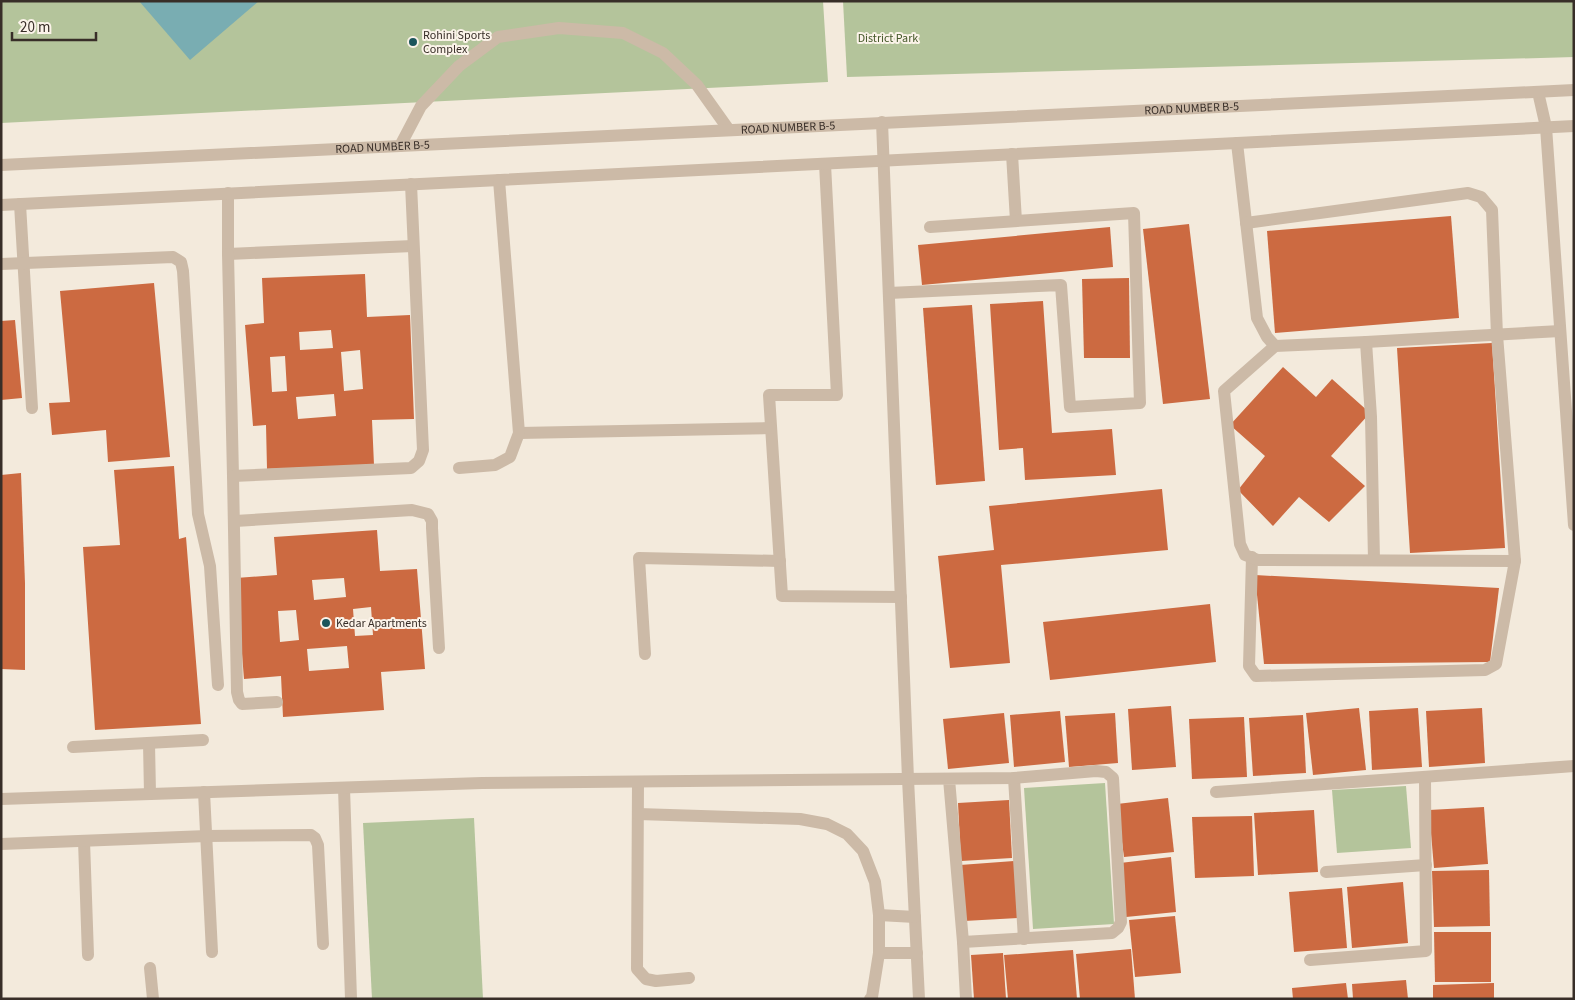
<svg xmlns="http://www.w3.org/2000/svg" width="1575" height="1000" viewBox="0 0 1575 1000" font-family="'Source Sans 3',sans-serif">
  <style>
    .green { fill: #b4c49b }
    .water { fill: #79adb2 }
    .building { fill: #cc6a41; fill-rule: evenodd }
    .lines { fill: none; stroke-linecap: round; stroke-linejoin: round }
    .minor { stroke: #ccbaa7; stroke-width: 12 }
    .poi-dot { fill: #1b555c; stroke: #fbf3e9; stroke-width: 2 }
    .labels { text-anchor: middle; stroke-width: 4; stroke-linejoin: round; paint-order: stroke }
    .poi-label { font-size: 12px; fill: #382e28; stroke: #fbf3e9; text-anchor: start }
    .park-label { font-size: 12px; fill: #45582a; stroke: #fbf3e9 }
    .street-label { font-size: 12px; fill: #382e28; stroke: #fbf3e9 }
  </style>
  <rect width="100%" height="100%" fill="#f3eadc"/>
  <!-- green -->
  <g class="green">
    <path d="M1 1H823L828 82 1 123Z"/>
    <path d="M843 1H1574V57L847 77Z"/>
    <path d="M1105 783 1114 924 1033 929 1024 788Z"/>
    <path d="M1406 786 1411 848 1337 853 1332 790Z"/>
    <path d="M474 818 483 999H372L363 823Z"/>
  </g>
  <!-- water -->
  <path class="water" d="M139 1H259L190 60Z"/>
  <!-- building -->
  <g class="building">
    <path d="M1451 216 1459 318 1275 333 1267 231Z"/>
    <path d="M1189 224 1210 399 1163 404 1143 229Z"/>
    <path d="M1110 227 1113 267 922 285 918 245Z"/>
    <path d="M365 274 367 317 410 315 414 419 372 420 374 465 267 469 266 425 253 426 245 325 264 323 262 278ZM331 330 333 348 300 350 299 332ZM360 350 363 389 344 391 341 352ZM285 356 287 391 272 392 270 357ZM334 394 336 416 298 419 296 397Z"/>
    <path d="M1129 278 1130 358H1084L1082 279Z"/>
    <path d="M154 283 170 457 108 462 106 430 52 435 49 403 70 402 60 291Z"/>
    <path d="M1043 301 1052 433 1112 429 1116 475 1025 480 1023 448 999 450 990 304Z"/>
    <path d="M972 305 985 481 936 485 923 308Z"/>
    <path d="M15 320 22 398 1 400V321Z"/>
    <path d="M1492 343 1505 548 1410 553 1397 348Z"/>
    <path d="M1283 367 1316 397 1332 379 1370 413 1331 456 1365 486 1329 522 1299 497 1273 526 1238 490 1265 456 1230 425Z"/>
    <path d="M174 466 179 539 186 537 201 724 95 730 83 547 120 545 114 470Z"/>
    <path d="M21 473 25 583V670L1 669V475Z"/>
    <path d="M1162 489 1168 550 1001 565 1010 663 950 668 938 556 994 550 989 506Z"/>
    <path d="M377 530 380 571 417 569 425 669 381 672 384 710 283 717 281 676 244 679 236 578 277 575 274 537ZM344 578 346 597 314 600 312 580ZM371 607 373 635 355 636 353 609ZM296 610 299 640 280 642 278 611ZM347 646 349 668 309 671 307 649Z"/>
    <path d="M1255 575 1499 588 1490 662 1264 664Z"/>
    <path d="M1210 604 1216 662 1050 680 1043 622Z"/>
    <path d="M1171 706 1176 767 1132 770 1128 709Z"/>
    <path d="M1359 708 1366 770 1313 775 1306 713Z"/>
    <path d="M1418 708 1422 767 1372 770 1369 711Z"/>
    <path d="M1482 708 1485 763 1429 767 1426 711Z"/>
    <path d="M1060 711 1065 762 1014 767 1010 715Z"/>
    <path d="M1004 713 1009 763 948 769 943 719Z"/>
    <path d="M1115 713 1118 763 1069 767 1065 716Z"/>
    <path d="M1303 715 1306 773 1253 776 1249 718Z"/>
    <path d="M1244 717 1247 777 1192 779 1189 719Z"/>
    <path d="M1168 798 1174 852 1124 857 1117 804Z"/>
    <path d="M1009 800 1012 858 961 861 958 803Z"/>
    <path d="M1484 807 1488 864 1434 868 1429 810Z"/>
    <path d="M1314 810 1318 872 1258 875 1254 813Z"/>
    <path d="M1252 816 1254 876 1195 878 1192 817Z"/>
    <path d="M1171 857 1176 912 1126 917 1120 863Z"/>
    <path d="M1014 861 1018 918 964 921 960 865Z"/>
    <path d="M1489 870 1490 926 1434 927 1432 871Z"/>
    <path d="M1403 882 1408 943 1352 948 1347 887Z"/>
    <path d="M1342 888 1347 948 1294 952 1289 892Z"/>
    <path d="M1175 916 1181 973 1135 977 1129 920Z"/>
    <path d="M1434 932H1491V982H1435Z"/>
    <path d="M1131 949 1135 999H1080L1076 954Z"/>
    <path d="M1073 950 1077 999H1008L1004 955Z"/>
    <path d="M1003 953 1006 999H974L971 955Z"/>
    <path d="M1406 980 1408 999H1353L1352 984Z"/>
    <path d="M1346 983 1348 999H1293L1292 988Z"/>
    <path d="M1494 983V999H1433V985Z"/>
  </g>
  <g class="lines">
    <!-- minor -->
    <g class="minor">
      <path d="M1538 92 1546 127 1574 525"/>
      <path d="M882 122 908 779 919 999"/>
      <path d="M1237 143 1257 318 1267 337 1275 346"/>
      <path d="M400 146 421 106 459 66 498 37 559 28 623 33 663 53 697 85 729 130"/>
      <path d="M1012 154 1016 221"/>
      <path d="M825 164 837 395H769L782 596 901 597"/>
      <path id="s1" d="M1 165 1574 90"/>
      <path d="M228 193V254L413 246"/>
      <path d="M20 204 32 408"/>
      <path d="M1 205 1574 126"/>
      <path d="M1246 223 1468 193 1481 197 1492 210 1497 335 1515 561 1496 664 1485 670 1256 676 1249 666 1252 557"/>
      <path d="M228 254 233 476"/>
      <path d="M1 264 173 257 181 262 183 271 198 514 210 566 218 685"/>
      <path d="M889 293 1061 285 1070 407 1140 403 1134 213 930 227"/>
      <path d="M1366 342 1371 417 1374 560"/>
      <path d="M519 433 771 428"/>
      <path d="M459 468 495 465 510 457 519 433 499 180"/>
      <path d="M235 521 412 510 428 514 432 521V528L439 648"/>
      <path d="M1515 561 1258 560 1245 555 1240 544 1224 391 1275 346 1366 342 1560 331"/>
      <path d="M645 654 639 558 780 561"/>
      <path d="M277 702 242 704 239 700 237 692 233 476 411 468 419 461 423 450 411 184"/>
      <path d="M149 743 150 794"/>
      <path d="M73 747 203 740"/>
      <path d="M1014 778 1024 939"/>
      <path d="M638 782 637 969 646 979 656 981 689 978"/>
      <path d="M344 788 351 999"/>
      <path d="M204 792 212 952"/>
      <path d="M1216 792 1574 766"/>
      <path d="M1 799 482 783 1014 778 1096 771 1106 772 1113 778 1121 922 1118 928 1112 933 963 942 949 779"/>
      <path d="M638 814 800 819 827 824 847 834 863 851 875 882 879 915V953L872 997 870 999"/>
      <path d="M84 841 88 955"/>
      <path d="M1 844 207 836 311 835 315 838 318 845 323 944"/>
      <path d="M1326 872 1426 865"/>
      <path d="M879 915 915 917"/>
      <path d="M963 942 966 999"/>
      <path d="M879 953H917"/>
      <path d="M1310 960 1426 951 1425 777"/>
      <path d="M150 968 153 999"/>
    </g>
  </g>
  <!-- markers -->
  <g class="poi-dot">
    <circle cx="413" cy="42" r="5"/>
    <circle cx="326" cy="623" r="5"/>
  </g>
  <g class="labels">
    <!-- poi labels -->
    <g class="poi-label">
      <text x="423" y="39">Rohini Sports<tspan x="423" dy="14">Complex</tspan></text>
      <text x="336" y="627">Kedar Apartments</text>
    </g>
    <!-- park labels -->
    <g class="park-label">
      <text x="888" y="42">District Park</text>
    </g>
    <!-- street labels -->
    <g class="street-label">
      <text dy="4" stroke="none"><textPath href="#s1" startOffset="1192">ROAD NUMBER B-5</textPath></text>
      <text dy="4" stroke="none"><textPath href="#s1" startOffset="788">ROAD NUMBER B-5</textPath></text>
      <text dy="4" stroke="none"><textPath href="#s1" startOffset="382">ROAD NUMBER B-5</textPath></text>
    </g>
  </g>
  <!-- border -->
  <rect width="1575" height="1000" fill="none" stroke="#382e28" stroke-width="5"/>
  <!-- scale -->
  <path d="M12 32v8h84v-8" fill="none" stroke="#382e28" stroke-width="2.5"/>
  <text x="20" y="32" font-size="15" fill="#382e28" stroke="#fbf3e9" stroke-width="4" paint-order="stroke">20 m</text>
</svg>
